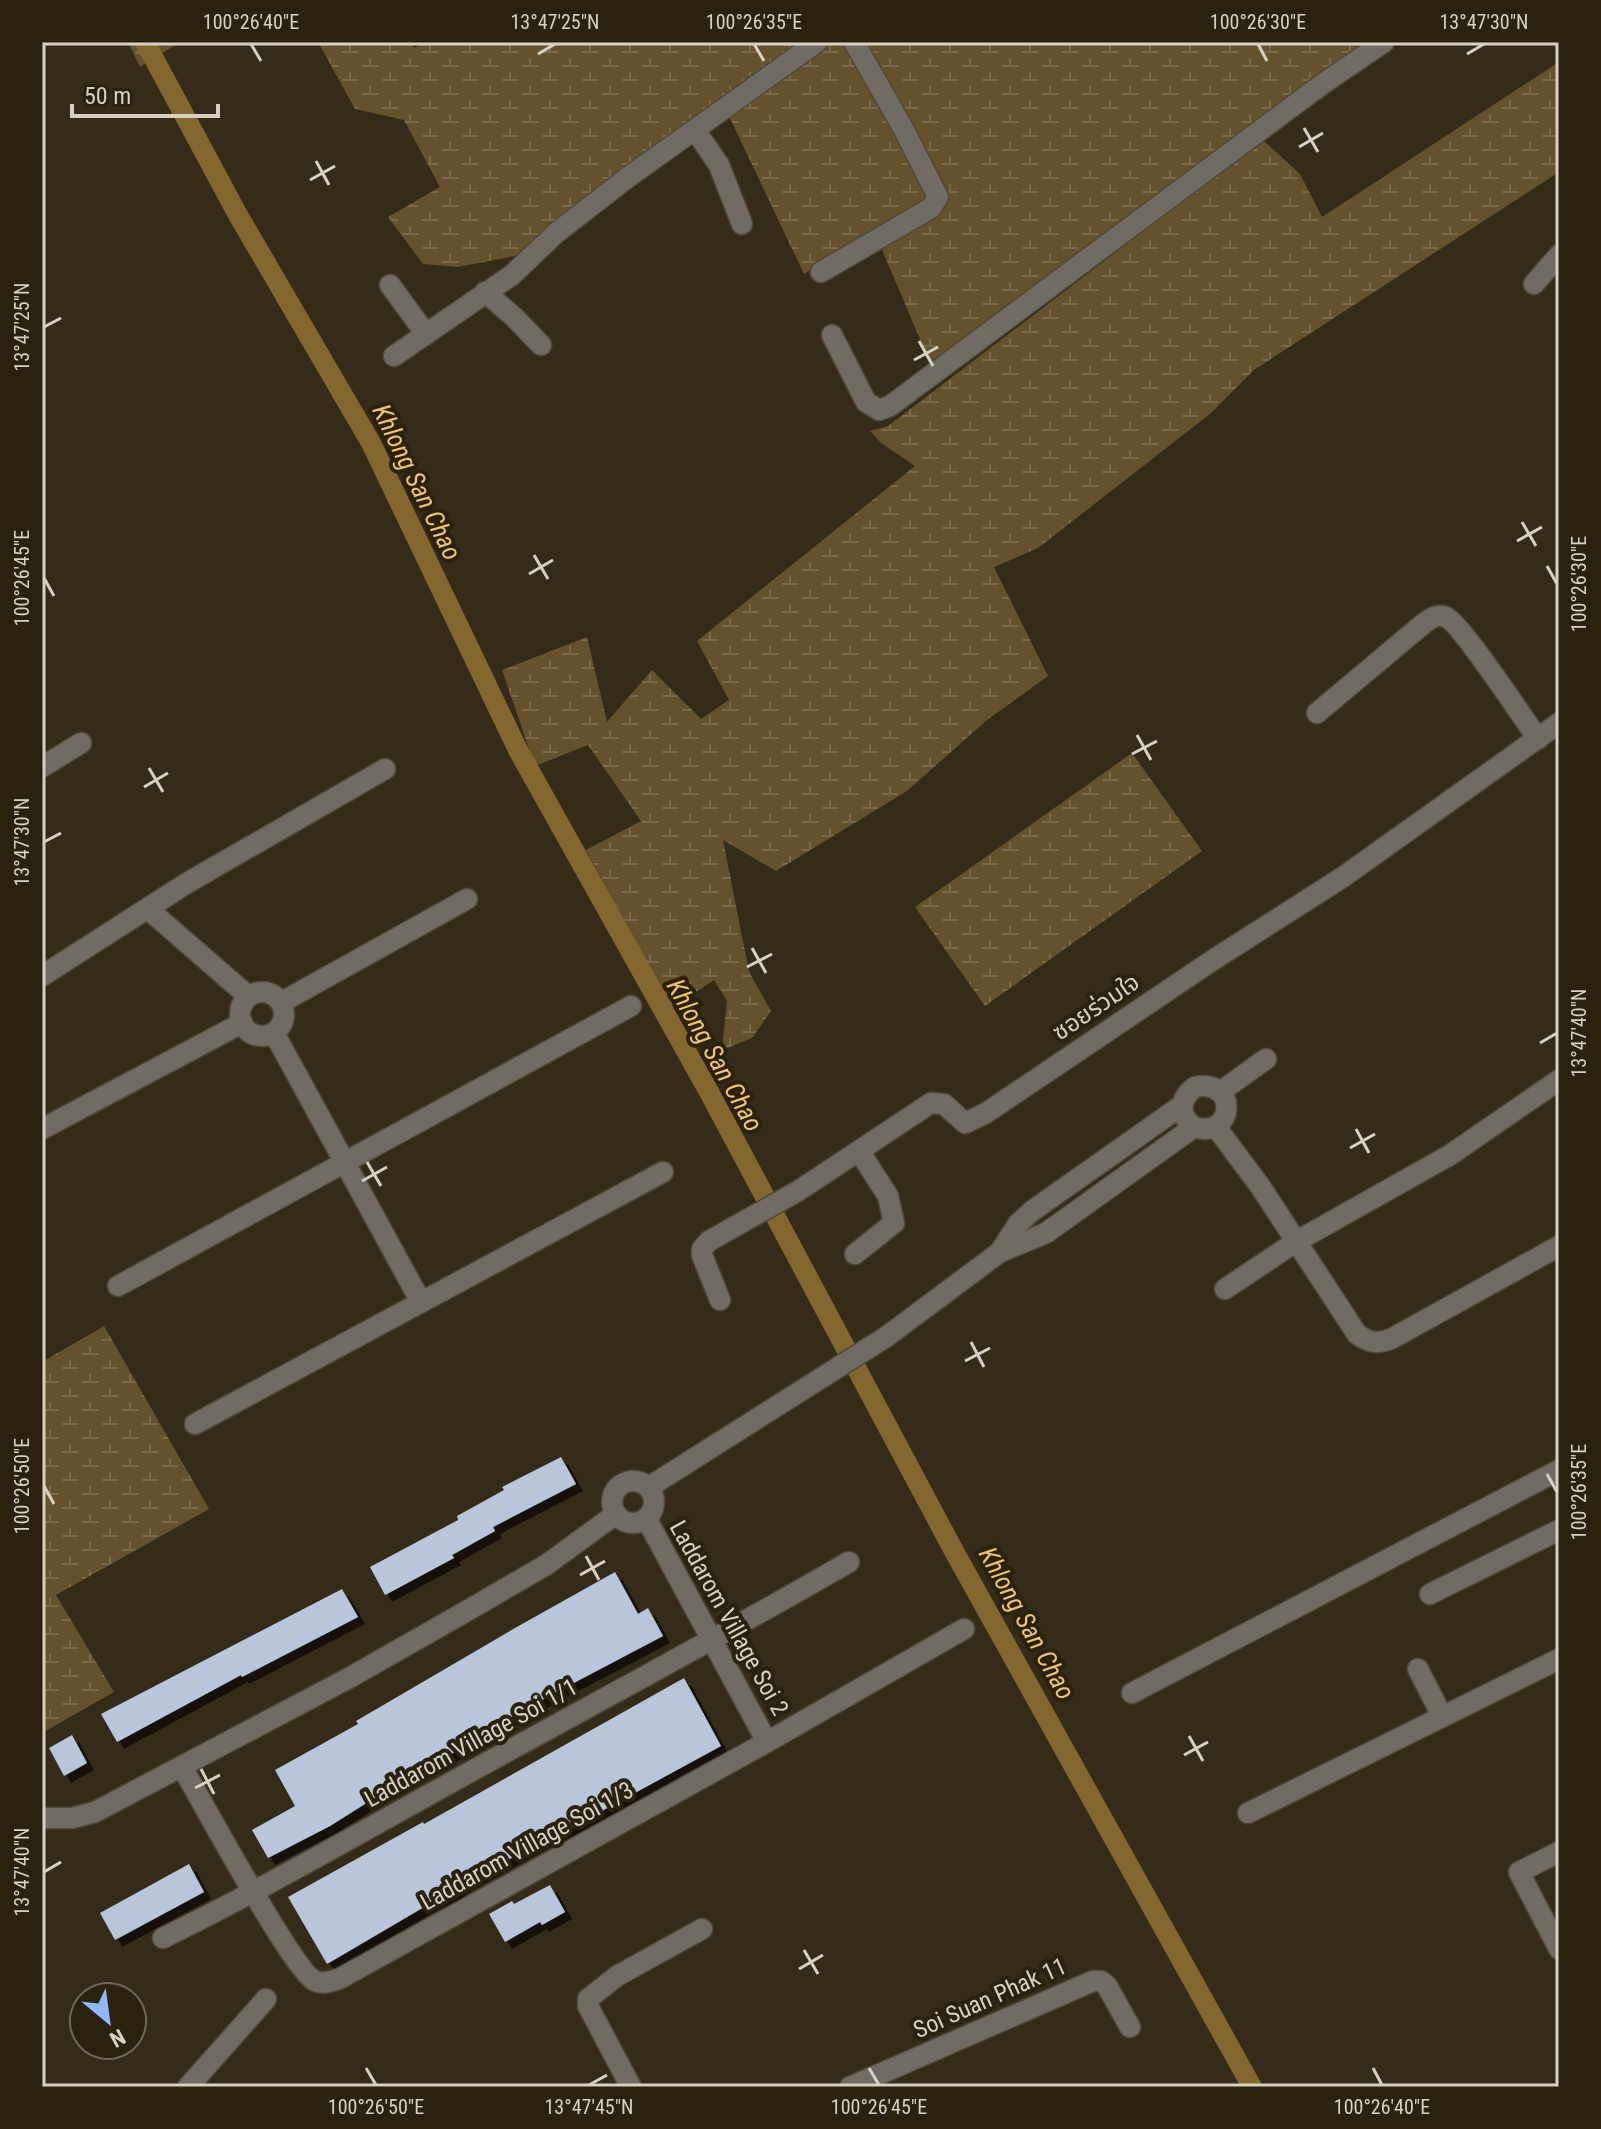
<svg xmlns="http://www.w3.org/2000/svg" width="1601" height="2129" viewBox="0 0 1601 2129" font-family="'Roboto Condensed','Noto Sans Thai',sans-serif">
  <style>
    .forest { fill: url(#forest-firs) }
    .wetland { fill: url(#wetland-marsh) }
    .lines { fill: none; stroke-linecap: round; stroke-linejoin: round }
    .canal { stroke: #84672f; stroke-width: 20 }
    .building { fill: #b8c5da; filter: url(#shadow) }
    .minor-casing { stroke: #514938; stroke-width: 23 }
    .minor { stroke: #716c63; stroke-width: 20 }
    .ticks { fill: none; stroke: #d7d0c5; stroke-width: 3 }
    .labels { text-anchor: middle; stroke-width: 8; stroke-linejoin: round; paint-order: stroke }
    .street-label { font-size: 24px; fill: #d7d0c5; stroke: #2a210f }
    .water-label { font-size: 26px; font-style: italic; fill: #efc471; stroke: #2a210f }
    .neatline { fill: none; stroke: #d7d0c5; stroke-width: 3 }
    .ticks-label { font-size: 20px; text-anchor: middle; fill: #d7d0c5 }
  </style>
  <defs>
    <pattern id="forest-firs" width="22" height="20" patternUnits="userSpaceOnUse" patternTransform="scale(2)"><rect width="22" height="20" fill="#65522c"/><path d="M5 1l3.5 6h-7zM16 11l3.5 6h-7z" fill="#7a6a49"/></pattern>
    <pattern id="wetland-marsh" width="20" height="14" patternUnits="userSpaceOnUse" patternTransform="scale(2)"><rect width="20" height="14" fill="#65522c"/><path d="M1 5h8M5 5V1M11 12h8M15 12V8" fill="none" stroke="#7a6a49"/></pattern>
    <filter id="shadow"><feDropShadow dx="7" dy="7" stdDeviation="0" flood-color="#0009"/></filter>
  </defs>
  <rect width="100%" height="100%" fill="#342b19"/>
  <!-- forest -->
  <path class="forest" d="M128 42H180L140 67Z"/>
  <!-- wetland -->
  <g class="wetland">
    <path d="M318 42H410L414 48 424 42H807L515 256 458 267 423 264 388 217 440 187 404 120 355 109Z"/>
    <path d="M832 42H1368L931 365 874 231 804 274 728 114Z"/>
    <path d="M1559 62V172L1254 370 1210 414 1038 548 994 567 1048 676 987 720 907 791 776 871 723 840 749 972 771 1011 752 1038 722 1050 727 1001 714 980 672 1008 586 850 641 821 588 745 535 766 502 670 587 637 607 722 652 670 701 719 729 700 697 641 915 466 881 443 870 431 888 426 1263 140 1300 174 1322 217Z"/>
    <path d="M1132 753 1202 851 985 1006 915 907Z"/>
    <path d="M104 1326 209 1509 56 1595 114 1692 42 1733V1362Z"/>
  </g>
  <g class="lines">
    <!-- canal -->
    <path class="canal" d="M145 42 238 215 371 443 518 750 709 1092 955 1553 1252 2087"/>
  </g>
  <!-- building -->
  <g class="building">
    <path d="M561 1457 576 1484 493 1527 495 1531 452 1555 454 1558 385 1595 370 1567 458 1520 457 1516 504 1490 502 1487Z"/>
    <path d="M615 1572 638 1614 648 1608 663 1636 549 1696 474 1739 475 1741 403 1780 330 1826 268 1858 252 1830 295 1806 275 1770 358 1724 356 1721 515 1628Z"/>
    <path d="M342 1589 358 1617 242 1677 241 1675 117 1742 101 1714Z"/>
    <path d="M684 1678 721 1746 554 1837 553 1835 459 1887 462 1891 438 1904 436 1900 327 1964 288 1897 423 1822 424 1824Z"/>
    <path d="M72 1735 87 1763 64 1776 49 1748Z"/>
    <path d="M189 1864 204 1892 115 1940 100 1913Z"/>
    <path d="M550 1885 565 1912 542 1925 540 1922 505 1942 489 1914 512 1901 514 1904Z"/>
  </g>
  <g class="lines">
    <defs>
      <g id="minor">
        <path d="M695 130 719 165 742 224"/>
        <path d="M821 272 931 208 938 197 903 128 854 42"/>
        <path d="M1534 284 1559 255"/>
        <path d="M390 285 426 334"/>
        <path d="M485 292 514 317 541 345"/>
        <path d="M832 335 866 402 879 410 890 406 1321 85 1384 42"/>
        <path d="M394 356 512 275 556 233 627 178 817 42"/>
        <path d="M1317 713 1423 624C1430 619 1437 613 1446 617 1461 624 1524 719 1538 739"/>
        <path d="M42 767 81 743"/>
        <path d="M148 909 248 996"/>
        <path d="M42 976 187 883 385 769"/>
        <circle cx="262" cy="1014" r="22"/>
        <path d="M282 1002 467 899"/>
        <path d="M274 1033 421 1302"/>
        <path d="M1220 1092 1266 1059"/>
        <path d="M1216 1127 1260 1186 1357 1334C1369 1343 1377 1344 1391 1339L1559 1246"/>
        <path d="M42 1129 242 1023"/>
        <path d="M1000 1252 1046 1233 1194 1127C1235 1140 1239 1078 1195 1087 1179 1099 1178 1115 1194 1127"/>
        <path d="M855 1254 894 1223 888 1196 859 1151"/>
        <path d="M118 1286 631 1006"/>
        <path d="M1225 1289 1297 1241 1450 1155 1559 1080"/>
        <path d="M720 1300 702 1255V1249L709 1241 798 1191 931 1103 944 1104 965 1123 986 1113 1213 960 1343 877 1559 723"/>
        <path d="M195 1424 663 1172"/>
        <circle cx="633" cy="1502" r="21"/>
        <path d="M649 1487 886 1337 1000 1252 1018 1224 1032 1211 1181 1106"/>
        <path d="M646 1518 767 1742"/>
        <path d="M1430 1594 1559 1530"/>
        <path d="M1418 1669 1442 1716"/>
        <path d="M1132 1693 1559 1470"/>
        <path d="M182 1767C200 1798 294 1972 315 1981 323 1985 331 1981 339 1979L767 1742 964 1629"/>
        <path d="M1248 1813 1559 1659"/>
        <path d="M42 1818H72L95 1812 349 1678 465 1612 546 1565 616 1514"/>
        <path d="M1559 1852 1519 1872 1559 1949"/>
        <path d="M163 1938C281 1880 394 1813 510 1750 623 1688 737 1627 849 1562"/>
        <path d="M188 2087 266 1999"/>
        <path d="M631 2087 588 2006V1999L617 1976 702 1929"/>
        <path d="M850 2087 1093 1981H1101L1107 1986 1130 2027"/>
      </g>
    </defs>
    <!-- minor casing -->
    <use href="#minor" class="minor-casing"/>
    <!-- minor -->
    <use href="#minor" class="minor"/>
  </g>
  <!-- ticks -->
  <path class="ticks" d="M251 44 261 61M754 44 764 61M1258 44 1267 61M538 54 555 44M1467 54 1484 44M1304 128 1318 152M1299 147 1323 133M316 161 329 185M310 180 335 166M44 327 61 318M919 341 933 366M914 360 938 347M1522 522 1536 546M1517 541 1542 527M534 555 548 579M1547 566 1557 584M529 574 553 560M44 578 54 596M1137 735 1151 760M1132 754 1157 741M149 768 163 792M144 787 168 773M44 842 61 833M752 948 766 973M747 967 772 954M1540 1043 1557 1033M1356 1129 1369 1153M1350 1148 1375 1134M367 1162 381 1186M362 1181 387 1167M971 1342 984 1367M965 1361 990 1348M1547 1474 1557 1492M44 1486 54 1504M586 1556 599 1580M580 1575 605 1561M1189 1736 1203 1761M1184 1755 1208 1742M201 1769 214 1794M195 1788 220 1775M44 1872 61 1862M804 1950 818 1974M799 1969 823 1955M366 2068 376 2085M869 2068 879 2085M1373 2068 1382 2085M589 2085 607 2075"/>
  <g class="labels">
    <!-- street labels -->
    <g class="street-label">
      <text transform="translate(1096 1007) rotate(-34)" y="8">ซอยร่วมใจ</text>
      <text transform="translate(729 1618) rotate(61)" y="8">Laddarom Village Soi 2</text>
      <text transform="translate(471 1743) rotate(-29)" y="8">Laddarom Village Soi 1/1</text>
      <text transform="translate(527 1846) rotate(-29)" y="8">Laddarom Village Soi 1/3</text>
      <text transform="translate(990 1998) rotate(-24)" y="8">Soi Suan Phak 11</text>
    </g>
    <!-- water labels -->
    <g class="water-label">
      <text transform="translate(417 482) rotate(64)" y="9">Khlong San Chao</text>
      <text transform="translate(715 1055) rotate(61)" y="9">Khlong San Chao</text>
      <text transform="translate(1027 1623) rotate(61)" y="9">Khlong San Chao</text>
    </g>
  </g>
  <!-- border -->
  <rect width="1601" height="2129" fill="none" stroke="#2a210f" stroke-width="88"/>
  <!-- north arrow -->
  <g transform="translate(108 2021) rotate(151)"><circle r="38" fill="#2a210f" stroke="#6f6758" stroke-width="2"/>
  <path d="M0-6L14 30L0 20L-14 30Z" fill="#8fb8fd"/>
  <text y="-12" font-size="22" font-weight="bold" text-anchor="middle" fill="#d7d0c5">N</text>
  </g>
  <!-- scale -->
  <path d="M72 104v12h146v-12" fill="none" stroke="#d7d0c5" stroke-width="4"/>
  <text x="84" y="104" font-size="24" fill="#d7d0c5" stroke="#2a210f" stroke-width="6" paint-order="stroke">50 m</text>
  <rect x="44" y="44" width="1513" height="2041" class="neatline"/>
  <g class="ticks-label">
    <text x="251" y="29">100°26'40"E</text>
    <text x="555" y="29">13°47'25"N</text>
    <text x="754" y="29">100°26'35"E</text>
    <text x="1258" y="29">100°26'30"E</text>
    <text x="1484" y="29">13°47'30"N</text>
    <text transform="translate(22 327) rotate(-90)" y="7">13°47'25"N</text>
    <text transform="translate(22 578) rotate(-90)" y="7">100°26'45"E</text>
    <text transform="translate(1579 584) rotate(-90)" y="7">100°26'30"E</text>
    <text transform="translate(22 842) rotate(-90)" y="7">13°47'30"N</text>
    <text transform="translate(1579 1033) rotate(-90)" y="7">13°47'40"N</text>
    <text transform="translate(22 1486) rotate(-90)" y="7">100°26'50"E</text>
    <text transform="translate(1579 1492) rotate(-90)" y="7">100°26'35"E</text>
    <text transform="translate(22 1872) rotate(-90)" y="7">13°47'40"N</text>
    <text x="376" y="2114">100°26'50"E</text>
    <text x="589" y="2114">13°47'45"N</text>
    <text x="879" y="2114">100°26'45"E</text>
    <text x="1382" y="2114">100°26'40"E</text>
  </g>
</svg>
